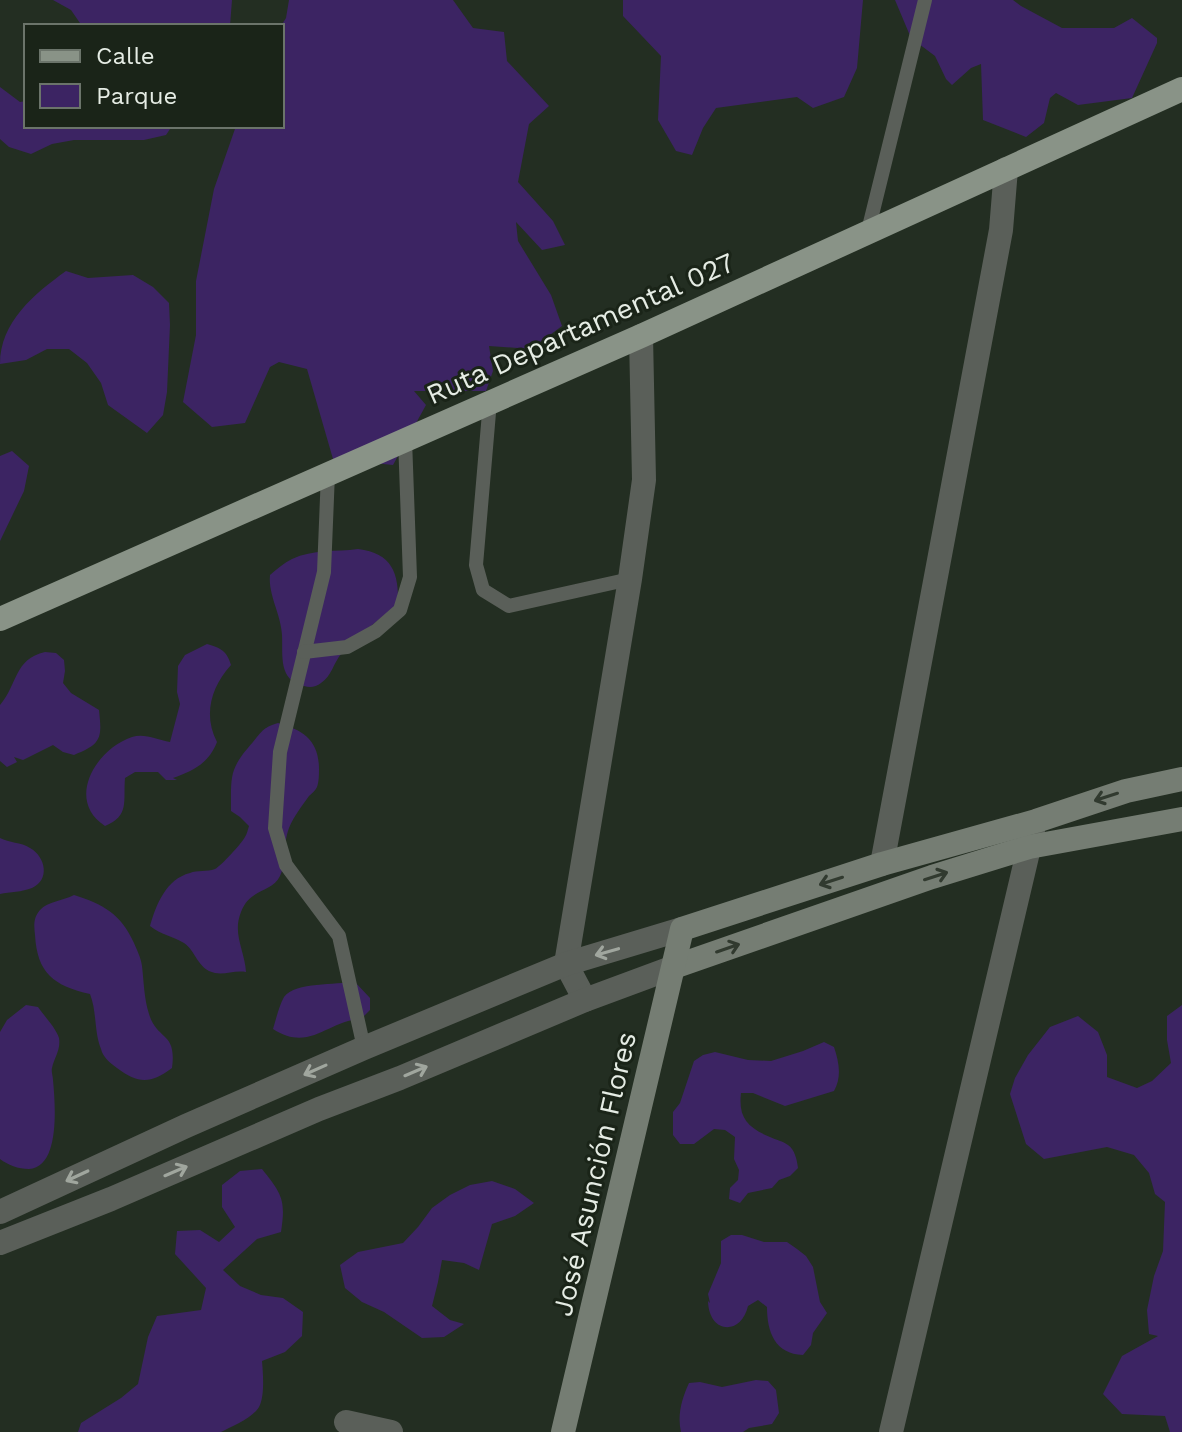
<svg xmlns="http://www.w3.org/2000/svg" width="1182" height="1432" viewBox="0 0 1182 1432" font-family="'Work Sans',sans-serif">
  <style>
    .green { fill: #3c2463 }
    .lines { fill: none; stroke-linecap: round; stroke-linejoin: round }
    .lane { stroke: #5a5f59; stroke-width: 14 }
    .street { stroke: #5a5f59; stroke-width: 24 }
    .secondary { stroke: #757d73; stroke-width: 24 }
    .primary { stroke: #899387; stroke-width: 24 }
    .oneway { stroke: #313a2f }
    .oneway2 { stroke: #a0a69e }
    .labels { text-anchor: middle; stroke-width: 6; stroke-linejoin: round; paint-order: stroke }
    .street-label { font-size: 28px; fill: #e5ece4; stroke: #1a2418 }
  </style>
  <rect width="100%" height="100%" fill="#232e22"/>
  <!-- green -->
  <g class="green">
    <path d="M53 0H232L230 26H82L71 10Z"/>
    <path d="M289 0H453L473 28 504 32 507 61 549 106 529 124 518 182 553 221 565 245 542 250 516 222 518 241 551 295 562 326 531 349 489 346 493 371 486 391H414L426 405 393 465 333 459 307 369 279 362 270 367 245 423 212 427 183 402 196 335V281L214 189 236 126H282L281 26 286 18Z"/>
    <path d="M623 0H863L857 68 844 97 813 108 797 97 716 108 703 128 692 155 676 151 658 120 661 56 623 16Z"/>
    <path d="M895 0H1013L1021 6 1062 28H1114L1132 18 1157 38V43L1132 98 1078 105 1056 93 1050 98 1044 123 1026 137 983 120 981 64 971 68 952 85 946 79 935 56 911 38Z"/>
    <path d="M0 87 20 102 26 101V126H172L166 135 144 140H74L52 144 31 154 9 147 0 139Z"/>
    <path d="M66 271 88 278 133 275 153 287 169 303 170 325 167 392 163 415 147 433 108 405 101 383 87 363 69 349H47L26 360 0 364C0 322 34 294 66 271Z"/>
    <path d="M12 451 29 466 24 491 0 541V456Z"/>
    <path d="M358 549C392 553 399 573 398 604 379 620 358 635 342 653 333 663 332 676 321 683 316 687 310 688 304 686 278 680 283 656 282 635 281 614 268 595 270 575 277 569 284 563 292 559 313 549 336 552 358 549Z"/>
    <path d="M207 644C221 648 227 651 231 665 211 687 203 715 217 742 209 763 193 771 173 778L177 780H166L158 772H135L125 778C123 801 130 816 105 826 65 800 96 749 132 737 145 733 157 740 170 742L180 704 177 692 178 666 185 655Z"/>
    <path d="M45 652 56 653 64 660 65 671 63 683 71 693 99 710C102 738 102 744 74 755L63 752 53 745 23 760 14 757 17 762 7 767 0 761V705C18 684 14 659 45 652Z"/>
    <path d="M278 723C303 730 319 740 319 769 319 774 319 782 317 787 315 791 312 793 309 796 302 806 294 816 289 828 283 843 286 865 280 876 272 893 250 888 241 912 232 934 245 951 246 972 235 970 225 975 215 973 197 969 197 952 184 943 173 936 161 935 150 926 156 905 166 879 190 873 197 870 207 872 215 869 220 867 242 843 245 837 247 834 248 829 249 826L240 817 231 811C231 775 229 769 253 742 262 731 264 727 278 723Z"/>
    <path d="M0 838C9 843 21 842 30 848 46 857 50 880 32 888 22 892 10 892 0 894Z"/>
    <path d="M74 895C103 904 121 914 134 943 137 950 141 958 142 966 144 983 144 998 149 1014 157 1041 177 1031 172 1068 151 1084 138 1084 117 1068 110 1063 103 1057 101 1049 94 1032 97 1012 90 994 54 986 37 973 35 935 34 926 33 918 40 910 48 901 63 901 74 895Z"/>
    <path d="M354 981 370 998V1010L361 1019C328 1020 310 1053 273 1029 276 1019 279 1006 284 997 296 981 336 986 354 981Z"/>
    <path d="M26 1005 38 1007C44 1016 56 1028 59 1038 61 1050 54 1058 52 1068 51 1071 53 1077 53 1080 55 1102 61 1167 29 1169 18 1169 8 1165 0 1159V1032L7 1020Z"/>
    <path d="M1182 1005V1432H1170L1165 1416 1122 1414 1103 1394 1122 1356 1158 1336 1149 1334 1147 1310 1154 1276 1163 1251 1165 1202 1155 1194 1149 1173 1134 1155 1107 1147 1044 1159 1026 1144 1010 1094 1015 1078 1028 1055 1050 1027 1078 1016 1098 1032 1107 1055V1077L1137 1088 1152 1081 1171 1063 1167 1040V1016Z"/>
    <path d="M824 1042 834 1047C839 1062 842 1077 834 1091L785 1106 753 1093H741C738 1118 748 1128 770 1137 776 1140 783 1141 788 1145 795 1150 797 1160 798 1168L790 1176 779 1180 772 1188 748 1193 740 1203 729 1199 730 1188 738 1180 739 1170 734 1159 735 1137 725 1130 714 1129 694 1144H680L673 1135V1112L680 1103 694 1061 703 1055 715 1052 748 1060 771 1061 803 1051Z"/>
    <path d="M262 1169C282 1194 286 1200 281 1232L257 1239 223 1270 240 1286 261 1295 283 1298 303 1312 302 1336 285 1352 262 1361C263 1373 265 1396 259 1407 253 1418 231 1427 221 1432H78L81 1423 121 1398 138 1384 148 1337 157 1316 201 1310 206 1288 175 1254 177 1231 200 1230 219 1242 235 1227 222 1207V1185L240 1171Z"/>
    <path d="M492 1181 515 1189 534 1203 515 1216 492 1224 479 1270 464 1263 442 1260 438 1282 432 1306 450 1320 464 1324 444 1337 422 1338 384 1312 362 1302 345 1288 340 1265 358 1252 403 1243 418 1227 432 1208 450 1195 470 1185Z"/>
    <path d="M731 1235H742L764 1242H787L797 1249 806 1256 813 1267 820 1302 827 1313 813 1333 811 1345 803 1355C775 1354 767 1332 767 1307L758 1300 748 1306C741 1336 709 1334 708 1301L710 1303 708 1294 721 1263V1241Z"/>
    <path d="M756 1380 768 1381 776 1390 779 1413 772 1424 749 1428 743 1432H681C677 1415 682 1398 689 1383L700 1382 722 1387Z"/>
  </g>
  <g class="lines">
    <!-- lane -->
    <g class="lane">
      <path d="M868 231 925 0"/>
      <path d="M490 401 476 565 483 590 509 606 630 579"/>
      <path d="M328 473 324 572 280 752 275 828 286 865 339 936 364 1048"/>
      <path d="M304 652 347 647 376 631 400 610 410 577 405 439"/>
    </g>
    <!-- street -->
    <g class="street">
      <path d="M882 864 1001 230 1006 169"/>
      <path d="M585 1000 566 964 630 579 644 480 641 336"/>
      <path d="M0 1212 186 1126 364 1048 566 964 682 929"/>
      <path d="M0 1243 111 1199 319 1109 400 1078 585 1000 674 967"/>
      <path d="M346 1422 391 1432"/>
      <path d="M891 1432 1033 831"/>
    </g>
    <!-- secondary -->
    <g class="secondary">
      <path d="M674 967 932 877 1029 847 1182 819"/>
      <path d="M563 1432 682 929 882 864 1036 821 1126 791 1182 779"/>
    </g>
    <!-- primary -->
    <path class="primary" d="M0 619 641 336 1182 89"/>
  </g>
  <!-- one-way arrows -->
  <defs><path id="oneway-shaft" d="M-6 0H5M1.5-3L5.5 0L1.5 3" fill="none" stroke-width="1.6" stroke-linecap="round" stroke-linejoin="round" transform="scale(2)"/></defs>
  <g class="oneway">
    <use href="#oneway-shaft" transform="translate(1106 797) rotate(162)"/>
    <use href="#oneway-shaft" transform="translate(936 876) rotate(-18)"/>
    <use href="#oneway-shaft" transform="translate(831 881) rotate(162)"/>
    <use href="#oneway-shaft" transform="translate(728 948) rotate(-19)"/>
  </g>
  <g class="oneway2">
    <use href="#oneway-shaft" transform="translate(607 952) rotate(164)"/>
    <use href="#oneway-shaft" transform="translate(315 1070) rotate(156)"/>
    <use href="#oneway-shaft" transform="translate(416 1071) rotate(-23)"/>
    <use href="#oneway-shaft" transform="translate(176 1171) rotate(-23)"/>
    <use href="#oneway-shaft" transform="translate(77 1176) rotate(155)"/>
  </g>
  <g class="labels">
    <!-- street labels -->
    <g class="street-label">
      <text transform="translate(580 328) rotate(-24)" y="10">Ruta Departamental 027</text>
      <text transform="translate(594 1174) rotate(-77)" y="10">José Asunción Flores</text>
    </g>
  </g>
  <!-- legend -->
  <rect x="24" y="24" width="260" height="104" fill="#1a2418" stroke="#6b746a" stroke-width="2"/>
  <rect x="40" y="50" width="40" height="12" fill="#899387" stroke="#6b746a" stroke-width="2"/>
  <text x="96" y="64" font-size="24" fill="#e5ece4">Calle</text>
  <rect x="40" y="84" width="40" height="24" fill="#3c2463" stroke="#6b746a" stroke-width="2"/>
  <text x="96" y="104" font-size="24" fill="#e5ece4">Parque</text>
</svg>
